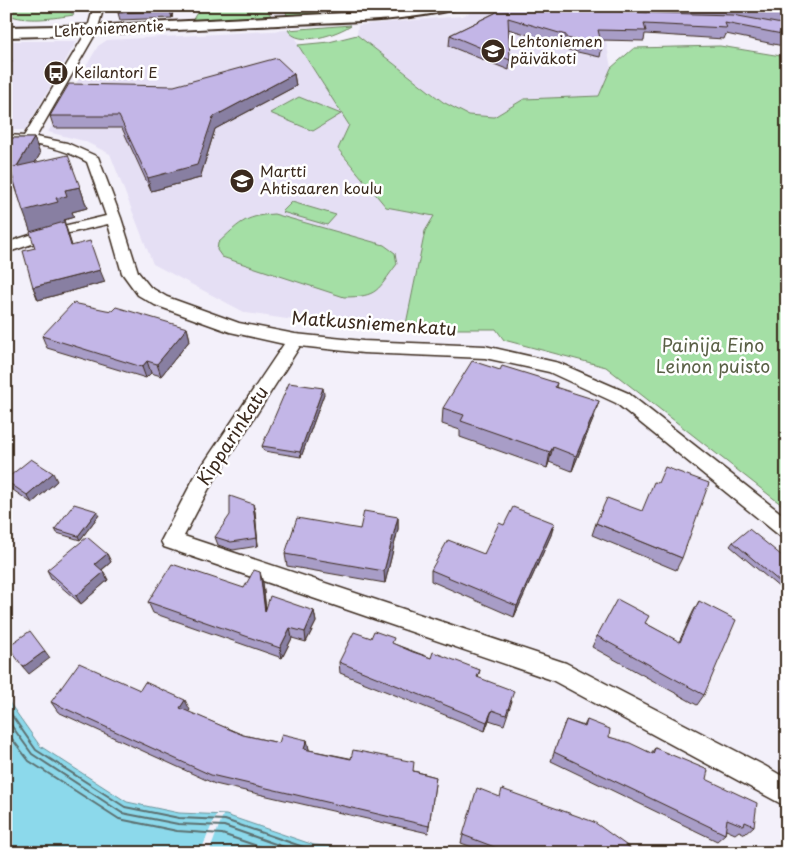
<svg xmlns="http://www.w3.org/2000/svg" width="793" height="859" viewBox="0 0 793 859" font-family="'Playpen Sans',sans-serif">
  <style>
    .built { fill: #e5dff4 }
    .green { fill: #a4dfa5; stroke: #708462 }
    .water { fill: #8cd9eb; stroke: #6c9399 }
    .pier { fill: #f3f0fa }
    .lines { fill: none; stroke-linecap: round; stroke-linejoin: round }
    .shore { stroke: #5b7070; stroke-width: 2 }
    .street-casing { stroke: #3b2a1e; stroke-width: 3 }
    .secondary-casing { stroke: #3b2a1e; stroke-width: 4 }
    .street { fill: #fff; fill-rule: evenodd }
    .secondary { fill: #fff; fill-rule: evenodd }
    .wall { fill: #a89dc7; stroke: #3b2a1e }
    .shaded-wall { fill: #887fa2; stroke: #3b2a1e }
    .building { fill: #c3b6e7; stroke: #3b2a1e }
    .labels { text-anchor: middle; stroke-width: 5; stroke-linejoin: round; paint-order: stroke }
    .far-street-label { font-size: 15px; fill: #3b2a1e; stroke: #fff }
    .far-poi-label { font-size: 15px; fill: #3b2a1e; stroke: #fff; text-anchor: start }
    .street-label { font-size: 18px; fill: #3b2a1e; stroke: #fff }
    .park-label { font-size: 18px; fill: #5a6046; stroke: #fff }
  </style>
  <rect width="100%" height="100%" fill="#f3f0fa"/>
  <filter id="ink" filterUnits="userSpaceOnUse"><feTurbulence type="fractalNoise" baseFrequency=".02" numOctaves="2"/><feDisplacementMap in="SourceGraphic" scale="10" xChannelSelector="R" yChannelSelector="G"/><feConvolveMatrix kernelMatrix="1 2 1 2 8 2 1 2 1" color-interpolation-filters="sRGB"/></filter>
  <g filter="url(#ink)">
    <!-- built -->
    <g class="built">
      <path d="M487 6H551L602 19 611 68 599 96 524 99 494 117 468 115 443 102 357 35 358 25 462 16Z"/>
      <path d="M288 30 291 34 296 37 298 45 349 125 338 150 386 207 435 216 425 231 405 329 361 330 246 313 153 264 110 154 84 141 48 132 98 46 107 40Z"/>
      <path d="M6 41H77L25 130H6Z"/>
    </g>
    <!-- green -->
    <g class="green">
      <path d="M6 6H63L74 15C53 18 27 23 6 14Z"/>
      <path d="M201 6H266L271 16 192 21Z"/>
      <path d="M281 6H331L337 13 287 16 286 11Z"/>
      <path d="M351 25C338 34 298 48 288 30Z"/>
      <path d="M357 35 443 102 468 115 494 117 524 99 599 96 611 68 634 48 720 46 787 57V509L606 367 504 340 496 329H405L425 231 434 216 386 207 338 149 349 125 298 45 329 42Z"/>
      <path d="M299 97 341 114 313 131 270 113Z"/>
      <path d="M292 202 336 215 327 225 282 212Z"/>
      <path d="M274 214 384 245 395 253 397 264C377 290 379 297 344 297L222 257 217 250 218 243C239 224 243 216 274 214Z"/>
    </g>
    <!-- water -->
    <path class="water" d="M6 698 40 746 127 802 179 813 226 815 314 845 378 850 386 853H6Z"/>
    <!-- pier -->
    <path class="pier" d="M216 815H223L209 853H200Z"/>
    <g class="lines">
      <!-- shore -->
      <g class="shore">
        <path d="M6 707 36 750 125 807 179 818 225 820 312 850 352 853"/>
        <path d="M6 718 32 754 122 813 178 824 224 826 301 853"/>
        <path d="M6 731 29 761 119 819 177 831 222 834 278 853"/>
      </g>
      <defs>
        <path id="street" d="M94 6H104L97 31 36 137 67 143 98 157 121 218 138 272 150 287 167 297 239 323 295 334 363 341 485 346 559 363 628 393 787 518V539L780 536 616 403 549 372 485 358 363 353 300 346 208 490 184 536 566 663 765 766 787 779V807L552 680 164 547 161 541 194 478 284 344 230 332 155 305 138 295 122 273 108 224 52 237 6 253V243L42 231 106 216 87 162C61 147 36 143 6 143V135L24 136 87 31Z"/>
        <path id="secondary" d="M424 6H457L455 9C398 23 337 21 278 25 188 29 97 35 6 37V27L109 25 365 12Z"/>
      </defs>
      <!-- street casing -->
      <use href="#street" class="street-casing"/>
      <!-- secondary casing -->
      <use href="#secondary" class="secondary-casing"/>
      <!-- street -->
      <use href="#street" class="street"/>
      <!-- secondary -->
      <use href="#secondary" class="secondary"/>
    </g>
    <!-- wall -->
    <g class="wall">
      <path d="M112 6H178L173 10 172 18 120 20 118 13 119 11H114Z"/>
      <path d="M606 6H787V48H783V46L726 34 724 39 645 34 644 41 600 40 602 46 600 57 564 49V45L508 29 510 60 509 70 449 46 450 35 495 13 609 8Z"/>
      <path d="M294 74 296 86 215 129 200 178 151 191 122 128H54L50 116Z"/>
      <path d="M6 138H34L40 154 35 163 80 187 87 208 72 212 74 217 64 220 65 224 72 246 105 282 38 300 33 287 35 248 31 232 15 186H6Z"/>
      <path d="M187 328 190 340 161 376 151 373 146 378 47 348 42 336Z"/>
      <path d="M500 370 557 383 556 387 594 417 572 471 549 462 547 468 460 437V430L442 424 443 408Z"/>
      <path d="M324 394 301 457 264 451 262 446Z"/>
      <path d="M6 479 57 481 32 503 10 488 6 482Z"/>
      <path d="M253 504 255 512 258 546 233 550 218 545 215 537Z"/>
      <path d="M97 511 99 515 80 540 57 533 55 529Z"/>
      <path d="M398 517V529L385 583 287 566 285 554 360 529Z"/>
      <path d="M554 523 551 535 514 617 431 581V570L484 554 504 525Z"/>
      <path d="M596 523 682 558 676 570 592 535Z"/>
      <path d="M733 542 787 560V594L730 546Z"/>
      <path d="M107 554 111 562 102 570 108 580 81 604 51 578 47 570Z"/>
      <path d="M263 583 266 609 314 611 316 622 306 642 292 638 282 658 153 613 148 602 244 588Z"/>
      <path d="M699 601 704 695 697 705 592 647 597 636 645 623 679 642 693 612Z"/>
      <path d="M394 644 431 658 480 670 478 678 512 701 504 725 489 720 485 731 340 673 339 662Z"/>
      <path d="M140 690 190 710 188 712 243 735 279 743 307 740 309 750 414 771 436 777 428 833 215 784 58 712 51 702Z"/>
      <path d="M566 720 584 726 587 720 609 737 651 753 655 748 706 779 754 826 745 834 739 831 735 834 726 830 725 834 717 841 551 761Z"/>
      <path d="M787 762V778L780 773Z"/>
      <path d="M463 835 637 853H488L461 843Z"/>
    </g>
    <!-- shaded-wall -->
    <g class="shaded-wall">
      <path d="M171 6H178L173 10 172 18 170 11Z"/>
      <path d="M6 35 11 49 9 52 12 61 6 70Z"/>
      <path d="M294 74 296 86 215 129 200 178 151 191 148 178 213 117Z"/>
      <path d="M34 138 40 154 22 186 15 170Z"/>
      <path d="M80 187 87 208 72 212 74 217 64 220 65 224 76 259 31 233 23 211 56 198 65 190Z"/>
      <path d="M100 270 105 282 38 300 33 287Z"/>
      <path d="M187 328 190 340 161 376 157 364Z"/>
      <path d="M147 361 151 373 146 378 142 367Z"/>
      <path d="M323 388 324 394 301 457 300 452Z"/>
      <path d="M599 401 594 417 572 471 576 456Z"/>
      <path d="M553 447 549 462 547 468 550 452Z"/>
      <path d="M53 473 57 481 32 503 27 495Z"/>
      <path d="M253 504 255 512 258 546 257 538Z"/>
      <path d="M97 511 99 515 80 540 78 536Z"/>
      <path d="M398 517V529L385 583 384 571Z"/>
      <path d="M554 523 551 535 514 617 517 606Z"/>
      <path d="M107 554 111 562 99 572 95 564Z"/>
      <path d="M104 572 108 580 81 604 76 596Z"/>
      <path d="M260 572 263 583 267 623 265 612Z"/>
      <path d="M314 611 316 622 306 642 305 632Z"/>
      <path d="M290 628 292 638 282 658 280 648Z"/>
      <path d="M45 651 50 658 29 674 23 667Z"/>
      <path d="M185 700 190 710 184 718 180 708Z"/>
      <path d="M492 710 489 720 485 731 487 722Z"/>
      <path d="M307 740 309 749 307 758 304 749Z"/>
    </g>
    <!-- building -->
    <g class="building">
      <path d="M120 6H171L170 11 118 13Z"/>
      <path d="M501 6H602L623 12 733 15 787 25V35L725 23 727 28 644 24 646 31 598 30 602 46 566 38V35L508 18 510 60 450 35 495 13Z"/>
      <path d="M739 6H787V15Z"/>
      <path d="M277 58 294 74 213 117 197 165 148 178 119 116H50L69 84 174 86Z"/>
      <path d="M6 138H34L17 166 10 168 11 170H6Z"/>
      <path d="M68 155 80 187 65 190 67 196 56 198 58 202 23 211 10 168Z"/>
      <path d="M64 222 71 246 90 241 100 270 33 287 23 251 35 248 30 232Z"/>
      <path d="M73 303 106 310 112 311 116 307 187 328 157 364 147 361 142 367 42 336Z"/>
      <path d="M472 361 500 370 502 366 557 383 555 387 599 401 576 456 553 447 550 452 461 421 464 415 443 408Z"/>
      <path d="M289 383 323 388 300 452 262 446Z"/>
      <path d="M31 459 53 473 27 495 6 481V479Z"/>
      <path d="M665 467 709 483 682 558 596 523 607 498 642 511 654 482 658 483Z"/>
      <path d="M230 496 253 504 257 538 231 542 215 537 230 515Z"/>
      <path d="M74 504 97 511 78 536 55 529Z"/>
      <path d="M513 507 554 523 517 606 431 570 448 540 484 554 499 523 504 525Z"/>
      <path d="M364 511 398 517 384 571 285 554 297 518 360 529Z"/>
      <path d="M749 529 787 560V588L733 542Z"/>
      <path d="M87 537 107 554 95 564 104 572 76 596 47 570Z"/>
      <path d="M172 564 244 588 254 570 260 572 265 612 270 596 314 611 305 632 290 628 280 648 148 602Z"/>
      <path d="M617 599 649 616 645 623 680 642 699 601 736 620 704 695 597 636Z"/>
      <path d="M30 631 45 651 23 667 8 646Z"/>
      <path d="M374 631 394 638 392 643 413 652 431 658 433 652 480 670 477 677 514 691 506 715 492 710 487 722 339 662 354 632 371 638Z"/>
      <path d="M79 663 140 690 145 682 185 700 180 708 243 735 279 743 282 734 307 740 304 749 351 759 353 750 414 762 413 771 436 777 429 826 211 775 51 702Z"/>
      <path d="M566 720 585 727 587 720 610 729 609 737 630 743 653 754 655 748 708 770 706 779 757 803 754 826 745 822 744 826 727 819 725 834 554 752Z"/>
      <path d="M787 764V772L784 770Z"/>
      <path d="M477 788 500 797 502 789 594 822 637 853H510L463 835Z"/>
    </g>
  </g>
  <!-- icons -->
  <defs>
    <symbol id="school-disc" viewBox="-11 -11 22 22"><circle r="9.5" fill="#3b2a1e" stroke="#fff"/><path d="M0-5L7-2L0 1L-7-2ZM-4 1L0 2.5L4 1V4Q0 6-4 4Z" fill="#fff"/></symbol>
    <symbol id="bus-disc" viewBox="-11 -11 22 22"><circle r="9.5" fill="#3b2a1e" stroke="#fff"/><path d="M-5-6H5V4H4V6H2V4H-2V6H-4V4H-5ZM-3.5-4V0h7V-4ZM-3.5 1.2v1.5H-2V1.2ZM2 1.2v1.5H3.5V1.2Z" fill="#fff"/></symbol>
  </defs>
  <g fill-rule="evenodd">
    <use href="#school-disc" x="479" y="37" width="28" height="28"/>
    <use href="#bus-disc" x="42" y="59" width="28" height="28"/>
    <use href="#school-disc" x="228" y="167" width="28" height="28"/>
  </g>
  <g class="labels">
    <!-- far-street labels -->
    <g class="far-street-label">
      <text transform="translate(109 29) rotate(-3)" y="5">Lehtoniementie</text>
    </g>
    <!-- far-poi labels -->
    <g class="far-poi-label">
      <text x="510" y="47">Lehtoniemen<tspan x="510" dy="17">päiväkoti</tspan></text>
      <text x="74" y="78">Keilantori E</text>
      <text x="260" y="177">Martti<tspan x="260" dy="17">Ahtisaaren koulu</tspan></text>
    </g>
    <!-- street labels -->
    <g class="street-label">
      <text transform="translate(374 324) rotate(4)" y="6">Matkusniemenkatu</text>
      <text transform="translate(233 436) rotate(-57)" y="6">Kipparinkatu</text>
    </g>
    <!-- park labels -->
    <g class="park-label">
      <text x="713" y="352">Painija Eino<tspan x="713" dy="21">Leinon puisto</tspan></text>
    </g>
  </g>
  <!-- margin -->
  <rect width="793" height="859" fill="none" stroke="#fff" stroke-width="25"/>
  <rect x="12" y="12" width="768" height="834" fill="none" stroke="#3b2a1e" stroke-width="2" filter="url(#ink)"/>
</svg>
